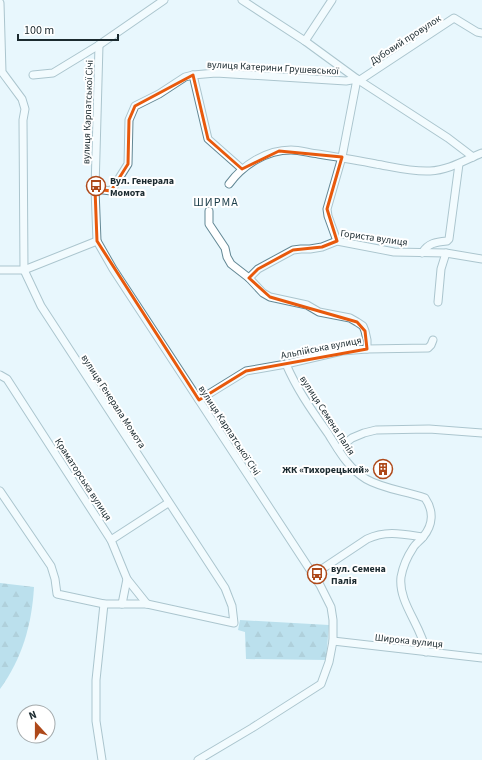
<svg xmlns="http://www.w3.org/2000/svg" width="482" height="760" viewBox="0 0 482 760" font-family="'Source Sans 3',sans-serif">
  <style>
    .forest { fill: url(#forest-firs) }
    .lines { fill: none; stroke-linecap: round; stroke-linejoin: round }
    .minor-casing { stroke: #638895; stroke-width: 9 }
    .minor { stroke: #fff; stroke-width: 7 }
    .marked { fill: none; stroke: #e8590c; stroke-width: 3; stroke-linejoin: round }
    .labels { text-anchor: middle; stroke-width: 4; stroke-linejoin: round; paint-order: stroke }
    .street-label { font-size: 10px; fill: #1b2a2f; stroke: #fff }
    .poi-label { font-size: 10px; font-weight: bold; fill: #1b2a2f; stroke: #fff; text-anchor: start }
    .quarter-label { font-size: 12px; letter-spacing: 1px; fill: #1c3e4a; stroke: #fff }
  </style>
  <defs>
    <pattern id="forest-firs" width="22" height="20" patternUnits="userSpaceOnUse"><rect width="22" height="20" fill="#85c4da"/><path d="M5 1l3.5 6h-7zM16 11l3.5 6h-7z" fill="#6c9fb1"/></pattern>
  </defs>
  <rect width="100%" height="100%" fill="#e8f7fd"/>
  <!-- forest -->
  <g class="forest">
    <path d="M0 583 34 587C32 624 22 659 0 689Z"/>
    <path d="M240 620 329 625 326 660 246 659 245 632 238 630Z"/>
  </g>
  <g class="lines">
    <defs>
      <g id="minor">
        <path d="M242 0 305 41 357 79 448 138 473 157"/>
        <path d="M0 3 2 72 22 99 25 109 23 120 24 270 41 306 225 588 232 606 234 623 147 604H104L57 594 55 579 51 566 0 491"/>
        <path d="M305 41 332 0"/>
        <path d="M99 45 95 189 97 241 113 269 320 585 331 607 333 620V641L329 662 321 684 252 728 198 760"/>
        <path d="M33 75 53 73 99 45 164 0"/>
        <path d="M193 75 208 139 242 169"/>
        <path d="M360 80 454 18 477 32 482 33"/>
        <path d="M229 184C243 165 266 150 291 150 300 150 309 153 318 154 337 157 356 160 376 164 393 167 412 172 430 171 449 170 465 160 482 153"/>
        <path d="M95 189 111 191 128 164 129 120 135 106 159 94 185 77 193 75 216 73 346 81 357 79 342 157 327 209 328 216 337 241"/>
        <path d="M422 253C428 243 436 242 447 241L449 239 459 164"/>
        <path d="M0 270H24L97 241"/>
        <path d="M249 278 258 269 293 250 301 249H310L322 247 337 241 394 252 446 253 482 259"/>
        <path d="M438 302 441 269 446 253"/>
        <path d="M367 349 428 348 431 345 433 340"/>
        <path d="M286 364C297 390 313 412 329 435 339 451 349 469 366 479 383 489 406 491 425 498 434 511 433 525 423 537 420 541 415 544 413 548 407 557 403 566 401 577 398 603 422 626 426 652"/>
        <path d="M0 375 7 379 111 540 127 579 122 604"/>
        <path d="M199 400 246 371 286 364 342 351 367 349V340L365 331 363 326 357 322 350 318 319 312 307 305 270 297 263 293 249 278 231 264 227 257 225 248 209 224V211"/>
        <path d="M338 449 352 438 364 433 376 430 429 429 482 433"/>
        <path d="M111 540 168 503"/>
        <path d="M313 575 367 539C386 530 403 534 423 537"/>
        <path d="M127 579 147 604"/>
        <path d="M333 641 482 658"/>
        <path d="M102 760 96 721V680L104 604"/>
      </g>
    </defs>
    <!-- minor casing -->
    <use href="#minor" class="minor-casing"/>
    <!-- minor -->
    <use href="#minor" class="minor"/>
  </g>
  <!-- marked area -->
  <path d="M0 0H482V760H0ZM193 75 208 139 242 169 279 151 342 157 327 209 337 241 322 247 293 250 258 269 249 278 270 297 357 322 365 331 367 349 246 371 199 400 97 241 95 189 111 191 128 164 129 120 135 106Z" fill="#e8f7fd" fill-opacity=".55" fill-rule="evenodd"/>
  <path class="marked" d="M193 75 208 139 242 169 279 151 342 157 327 209 337 241 322 247 293 250 258 269 249 278 270 297 357 322 365 331 367 349 246 371 199 400 97 241 95 189 111 191 128 164 129 120 135 106Z"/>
  <!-- icons -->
  <defs>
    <symbol id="bus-ring" viewBox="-11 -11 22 22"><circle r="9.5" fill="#fff" stroke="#ae491a" stroke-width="1.5"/><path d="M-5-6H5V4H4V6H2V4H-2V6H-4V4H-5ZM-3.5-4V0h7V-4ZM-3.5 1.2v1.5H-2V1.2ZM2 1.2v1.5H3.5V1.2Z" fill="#ae491a"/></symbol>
    <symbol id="building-ring" viewBox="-11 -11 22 22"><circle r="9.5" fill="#fff" stroke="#ae491a" stroke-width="1.5"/><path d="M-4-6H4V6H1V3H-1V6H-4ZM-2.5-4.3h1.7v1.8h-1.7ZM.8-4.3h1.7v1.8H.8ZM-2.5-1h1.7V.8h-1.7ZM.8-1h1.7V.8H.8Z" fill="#ae491a"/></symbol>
  </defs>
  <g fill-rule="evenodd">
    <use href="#bus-ring" x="85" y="175" width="22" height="22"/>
    <use href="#building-ring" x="372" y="458" width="22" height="22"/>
    <use href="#bus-ring" x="306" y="563" width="22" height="22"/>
  </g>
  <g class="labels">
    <!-- street labels -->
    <g class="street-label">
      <text transform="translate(405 39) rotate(-33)" y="4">Дубовий провулок</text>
      <text transform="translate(273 67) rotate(3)" y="4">вулиця Катерини Грушевської</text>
      <text transform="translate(87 112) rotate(-88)" y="4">вулиця Карпатської Січі</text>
      <text transform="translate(374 237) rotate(8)" y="4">Гориста вулиця</text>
      <text transform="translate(321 347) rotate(-11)" y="4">Альпійська вулиця</text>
      <text transform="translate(114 401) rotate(57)" y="4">вулиця Генерала Момота</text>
      <text transform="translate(328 415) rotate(57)" y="4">вулиця Семена Палія</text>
      <text transform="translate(230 430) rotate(57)" y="4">вулиця Карпатської Січі</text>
      <text transform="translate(84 479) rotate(57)" y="4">Краматорська вулиця</text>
      <text transform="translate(409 640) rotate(6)" y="4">Широка вулиця</text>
    </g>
    <!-- poi labels -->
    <g class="poi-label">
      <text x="110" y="184">Вул. Генерала<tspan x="110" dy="12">Момота</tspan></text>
      <text x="369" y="473" text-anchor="end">ЖК «Тихорецький»</text>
      <text x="331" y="572">вул. Семена<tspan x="331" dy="12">Палія</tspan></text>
    </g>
    <!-- quarter labels -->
    <g class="quarter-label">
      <text x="216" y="206">ШИРМА</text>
    </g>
  </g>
  <!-- north arrow -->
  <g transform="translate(36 724) rotate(339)"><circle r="19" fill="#ffffff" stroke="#a4aaac"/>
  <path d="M0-3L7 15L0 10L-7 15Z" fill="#ae491a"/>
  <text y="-6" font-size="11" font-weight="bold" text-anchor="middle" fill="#1b2a2f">N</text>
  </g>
  <!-- scale -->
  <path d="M18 34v6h100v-6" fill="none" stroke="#1b2a2f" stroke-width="2"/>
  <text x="24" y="34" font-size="12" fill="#1b2a2f" stroke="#ffffff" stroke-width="3" paint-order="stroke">100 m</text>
</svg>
